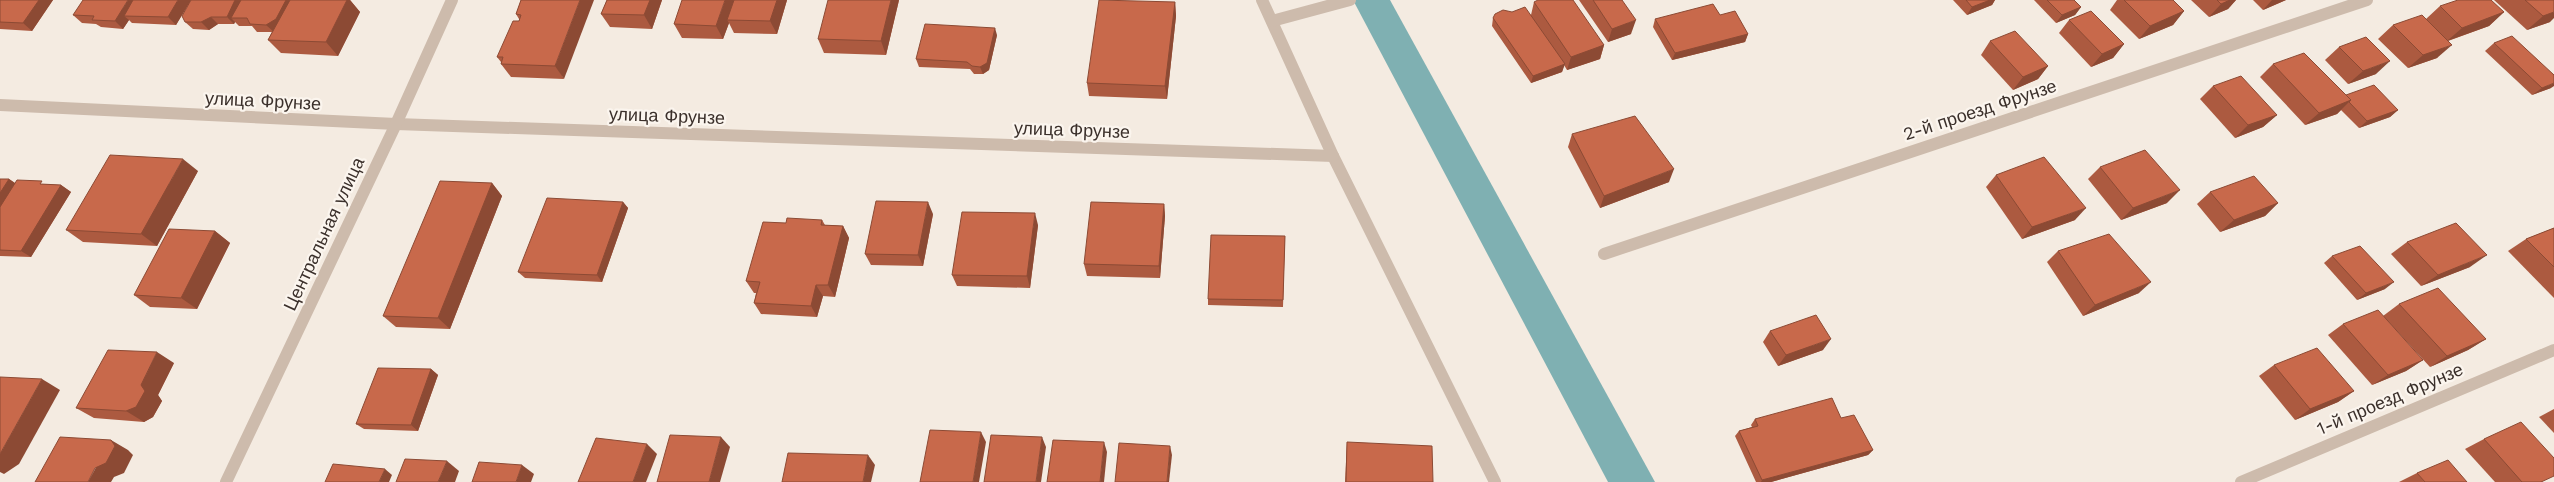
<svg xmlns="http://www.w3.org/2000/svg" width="2554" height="482" viewBox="0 0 2554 482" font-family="'Work Sans',sans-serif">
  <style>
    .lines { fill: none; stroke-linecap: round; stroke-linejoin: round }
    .canal { fill: #7fb0b2; fill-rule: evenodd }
    .minor { stroke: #cdbbac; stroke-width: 12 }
    .wall { fill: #ac5a40 }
    .shaded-wall { fill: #8c4a34 }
    .building { fill: #c8694b; stroke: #8c4a34 }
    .labels { text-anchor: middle; stroke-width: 4.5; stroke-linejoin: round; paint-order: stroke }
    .street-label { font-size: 18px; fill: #3b302b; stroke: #fbf5ee }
  </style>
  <rect width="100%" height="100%" fill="#f4ebe1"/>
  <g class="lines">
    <!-- canal -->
    <path class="canal" d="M1353 0H1390L1655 482H1608Z"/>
    <!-- minor -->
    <g class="minor">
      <path d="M1262 0 1333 156 1495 482"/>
      <path d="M1272 21 1350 0"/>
      <path d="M0 105 396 124 1333 156"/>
      <path d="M1604 254 2367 0"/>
      <path d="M226 482 396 124 452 0"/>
      <path d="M2241 482 2554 350"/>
    </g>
  </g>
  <!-- wall -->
  <g class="wall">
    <path d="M0 0H53L32 31 0 29Z"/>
    <path d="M191 0 176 25 132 23 129 20 123 29 101 27 96 24 82 23 73 15Z"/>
    <path d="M191 0H350L360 12 338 56 281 53 268 40 272 32H257L252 26H239L235 22 234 24H218L209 30 193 29 185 22Z"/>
    <path d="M521 0 564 79 511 77 501 64V62L497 57 519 21V19L516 14Z"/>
    <path d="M607 0H662L652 29 610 27 601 14Z"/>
    <path d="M787 0 777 34 734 33 729 23 723 39 682 38 674 24Z"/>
    <path d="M899 0 886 55 824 53 818 39Z"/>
    <path d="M1579 0H1622L1631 34 1608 42Z"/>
    <path d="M1953 0H1995L1992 5 1967 15Z"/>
    <path d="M2034 0H2074L2081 7 2075 15 2056 23Z"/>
    <path d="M2117 0H2173L2184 11 2173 25 2139 39 2110 10Z"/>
    <path d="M2191 0H2236L2228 9 2209 17Z"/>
    <path d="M2253 0H2286L2263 10Z"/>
    <path d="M2494 0H2554L2550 22 2527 30Z"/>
    <path d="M1175 2 1176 16 1167 99 1089 96 1087 83Z"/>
    <path d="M1534 2 1604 45 1600 59 1567 70 1564 65 1562 72 1531 83 1492 26 1493 18 1512 12 1531 15Z"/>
    <path d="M2440 6 2504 12 2489 26 2448 41 2437 58 2408 68 2378 39 2393 25 2426 19Z"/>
    <path d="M1720 15 1748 34 1745 42 1672 60 1653 27 1655 19Z"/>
    <path d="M2069 20 2124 44 2113 58 2091 67 2059 33Z"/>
    <path d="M997 35 989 70 983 74H974L970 69 919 67 916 59Z"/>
    <path d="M1990 41 2048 66 2038 79 2013 90 1981 55Z"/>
    <path d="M2494 43 2551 88 2532 95 2485 51Z"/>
    <path d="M2339 47 2376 74 2348 84 2325 60Z"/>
    <path d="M2273 64 2346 95 2398 110 2390 117 2359 128 2341 110 2337 114 2305 125 2260 77Z"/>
    <path d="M2213 86 2277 115 2263 127 2235 138 2200 99Z"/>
    <path d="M1572 134 1669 182 1600 208 1568 147Z"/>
    <path d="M2100 167 2167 203 2121 220 2088 179Z"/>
    <path d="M198 171 157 246 83 242 66 230Z"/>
    <path d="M1996 175 2075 220 2022 239 1986 187Z"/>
    <path d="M0 179H9L15 183 61 185 71 192 31 257 0 256Z"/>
    <path d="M492 183 502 196 450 329 396 327 383 316Z"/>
    <path d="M2210 192 2278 203 2265 216 2220 232 2197 204Z"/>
    <path d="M623 202 628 208 602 282 525 278 518 272Z"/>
    <path d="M1164 204 1165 216 1160 278 1087 276 1084 264Z"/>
    <path d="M933 214 923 266 871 265 865 254Z"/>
    <path d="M822 220 825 225 843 226 849 238 835 297 823 296 817 317 761 314 754 303 756 293H754L746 281 786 223Z"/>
    <path d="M1038 225 1030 288 957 286 952 275Z"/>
    <path d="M2554 228V298L2508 251 2526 239Z"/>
    <path d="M215 231 230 243 197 309 150 307 134 295Z"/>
    <path d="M1285 236 1283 307 1208 305V299Z"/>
    <path d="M2407 242 2470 267 2421 286 2391 254Z"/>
    <path d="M2058 251 2139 293 2083 316 2047 262Z"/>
    <path d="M2332 256 2385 289 2357 300 2324 263Z"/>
    <path d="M2399 304 2486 339 2468 350 2430 367 2383 316Z"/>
    <path d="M2343 324 2423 360 2406 371 2372 385 2328 335Z"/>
    <path d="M1770 331 1823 350 1778 366 1763 342Z"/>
    <path d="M174 363 158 395 162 401 153 417 144 422 94 418 76 408Z"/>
    <path d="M2274 365 2354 391 2338 402 2295 420 2259 376Z"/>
    <path d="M431 369 438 375 418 431 364 429 356 424Z"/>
    <path d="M2554 409V433L2539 417Z"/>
    <path d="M1841 418 1873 450 1868 455 1771 482H1756L1735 436 1739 431 1752 427 1751 425 1755 419Z"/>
    <path d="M2484 439 2543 482H2495L2465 449Z"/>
    <path d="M1347 442 1433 482H1345Z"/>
    <path d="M2417 473 2467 482H2399Z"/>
  </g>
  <!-- shaded-wall -->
  <g class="shaded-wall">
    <path d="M39 0H53L32 31 23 23Z"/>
    <path d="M128 0H141L124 16 129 20 123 29 115 21Z"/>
    <path d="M178 0H191L176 25 168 17Z"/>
    <path d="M235 0H247L231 18 235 22 234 24 227 17Z"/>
    <path d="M286 0H297L274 32 266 25Z"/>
    <path d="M347 0H350L360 12 338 56 326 42Z"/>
    <path d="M580 0H594L564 79 555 66Z"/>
    <path d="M650 0H662L652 29 644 15Z"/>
    <path d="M725 0H736L727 20 729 23 723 39 716 26Z"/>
    <path d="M777 0H787L777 34 770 21Z"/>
    <path d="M891 0H899L886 55 881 41Z"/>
    <path d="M1990 0H1995L1992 5 1967 15 1972 7Z"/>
    <path d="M2230 0H2236L2228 9 2209 17 2221 4Z"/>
    <path d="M2272 0H2286L2263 10Z"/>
    <path d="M1175 2 1176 16 1167 99 1165 86Z"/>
    <path d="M2081 7 2075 15 2056 23 2062 15Z"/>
    <path d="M2184 11 2173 25 2139 39 2150 26Z"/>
    <path d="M2504 12 2489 26 2447 41 2462 28Z"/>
    <path d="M2554 12V18L2550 22 2527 30 2543 16Z"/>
    <path d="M211 17 218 24 209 30 201 22Z"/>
    <path d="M1636 20 1631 34 1608 42 1612 29Z"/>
    <path d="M995 28 997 35 989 70 983 74 980 67Z"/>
    <path d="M1748 34 1745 42 1672 60 1675 53Z"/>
    <path d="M2124 44 2113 58 2091 67 2102 54Z"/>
    <path d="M1604 45 1600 59 1567 70 1571 57Z"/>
    <path d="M2452 45 2437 58 2408 68 2423 55Z"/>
    <path d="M2390 61 2376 74 2348 84 2363 71Z"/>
    <path d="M1565 64 1562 72 1531 83 1533 76Z"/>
    <path d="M2048 66 2038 79 2013 90 2023 77Z"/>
    <path d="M2554 83V86L2551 88 2532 95 2542 88Z"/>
    <path d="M2351 100 2337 114 2305 125 2319 113Z"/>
    <path d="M2398 110 2390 117 2359 128 2367 121Z"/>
    <path d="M2277 115 2263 127 2235 138 2248 125Z"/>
    <path d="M183 159 198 171 157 246 141 234Z"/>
    <path d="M1674 169 1669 182 1600 208 1604 196Z"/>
    <path d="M9 179 19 186 0 216V193Z"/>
    <path d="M492 183 502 196 450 329 438 318Z"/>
    <path d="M61 185 71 192 31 257 21 251Z"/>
    <path d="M2180 190 2167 203 2121 220 2133 208Z"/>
    <path d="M623 202 628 208 602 282 597 275Z"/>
    <path d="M928 202 933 214 923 266 918 255Z"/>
    <path d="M2278 203 2265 216 2220 232 2234 220Z"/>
    <path d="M1164 204 1165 216 1160 278 1159 266Z"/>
    <path d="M2086 208 2075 220 2022 239 2032 227Z"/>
    <path d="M1035 213 1038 225 1030 288 1027 276Z"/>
    <path d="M843 226 849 238 835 297 828 285Z"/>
    <path d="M215 231 230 243 197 309 181 298Z"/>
    <path d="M2487 255 2470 267 2421 286 2438 275Z"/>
    <path d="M2151 282 2139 293 2083 316 2095 305Z"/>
    <path d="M2394 282 2385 289 2357 300 2366 293Z"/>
    <path d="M816 285 823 296 817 317 811 306Z"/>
    <path d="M1831 339 1823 350 1778 366 1786 355Z"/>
    <path d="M2486 339 2468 350 2430 367 2447 356Z"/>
    <path d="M157 352 174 363 158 395 162 401 153 417 144 422 126 411 141 385Z"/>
    <path d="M2423 360 2406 371 2372 385 2388 375Z"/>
    <path d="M431 369 438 375 418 431 411 425Z"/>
    <path d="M42 379 60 390 19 464 4 474 0 472V454Z"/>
    <path d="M2354 391 2338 402 2295 420 2310 409Z"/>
    <path d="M981 432 986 442 979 482H973Z"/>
    <path d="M721 437 730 447 720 482H709Z"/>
    <path d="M1042 437 1046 447 1041 482H1036Z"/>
    <path d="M111 440 128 450 133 455 124 473 114 477 111 482H88Z"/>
    <path d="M1104 442 1107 452 1104 482H1100Z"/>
    <path d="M647 444 657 454 646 482H633Z"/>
    <path d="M1170 446 1172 455 1169 482H1167Z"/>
    <path d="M1873 450 1868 455 1771 482H1761L1762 480Z"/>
    <path d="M868 455 875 465 871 482H863Z"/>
    <path d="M447 461 459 471 455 482H438Z"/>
    <path d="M522 465 534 474 531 482H516Z"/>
    <path d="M385 469 392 475 389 482H379Z"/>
  </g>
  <!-- building -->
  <g class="building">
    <path d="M0 0H39L23 23 0 22Z"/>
    <path d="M83 0H128L115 21 92 20 94 16 73 15Z"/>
    <path d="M133 0H178L168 17 124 16Z"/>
    <path d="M191 0H235L227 17H211L201 22H185L182 16Z"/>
    <path d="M241 0H286L276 19 266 25 250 24 247 18H231Z"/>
    <path d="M290 0H347L326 42 268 40Z"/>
    <path d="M521 0H580L555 66 501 64 503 57H497L513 21H519L521 15 516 14Z"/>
    <path d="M607 0H650L644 15 601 14Z"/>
    <path d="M682 0H725L716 26 674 24Z"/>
    <path d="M734 0H777L770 21 727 20Z"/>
    <path d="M828 0H891L881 41 818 39Z"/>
    <path d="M1099 0 1175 2 1165 86 1087 83Z"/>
    <path d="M1538 0H1573L1604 45 1571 57 1534 2Z"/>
    <path d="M1593 0H1622L1636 20 1612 29Z"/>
    <path d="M1966 0H1990L1972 7Z"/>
    <path d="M2047 0H2074L2081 7 2062 15Z"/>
    <path d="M2124 0H2173L2184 11 2150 26Z"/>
    <path d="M2217 0H2230L2221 4Z"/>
    <path d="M2458 0H2491L2504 12 2462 28 2440 6Z"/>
    <path d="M2525 0H2554V12L2543 16Z"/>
    <path d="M1713 4 1720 15 1735 11 1748 34 1675 53 1655 19Z"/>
    <path d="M1525 7 1565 64 1533 76 1493 18 1495 14 1503 10 1512 12Z"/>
    <path d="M2091 11 2124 44 2102 54 2069 20Z"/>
    <path d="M2422 15 2452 45 2423 55 2393 25Z"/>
    <path d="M925 24 995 28 987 63 980 67 972 66 967 62 916 59Z"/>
    <path d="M2015 31 2048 66 2023 77 1990 41Z"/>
    <path d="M2512 36 2554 75V83L2542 88 2494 43Z"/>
    <path d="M2366 37 2390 61 2363 71 2339 47Z"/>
    <path d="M2304 53 2351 100 2319 113 2273 64Z"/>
    <path d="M2241 76 2277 115 2248 125 2213 86Z"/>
    <path d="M2374 85 2398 110 2367 121 2349 102 2351 100 2346 95Z"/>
    <path d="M1635 116 1674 169 1604 196 1572 134Z"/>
    <path d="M2145 150 2180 190 2133 208 2100 167Z"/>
    <path d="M110 155 183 159 141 234 66 230Z"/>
    <path d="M2044 157 2086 208 2032 227 1996 175Z"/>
    <path d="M2254 176 2278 203 2234 220 2210 192Z"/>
    <path d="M0 179H9L0 193Z"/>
    <path d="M17 180 42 181 40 184 61 185 21 251 0 250V207Z"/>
    <path d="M440 181 492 183 438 318 383 316Z"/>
    <path d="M547 198 623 202 597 275 518 272Z"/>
    <path d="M876 201 928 202 918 255 865 254Z"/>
    <path d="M1091 202 1164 204 1159 266 1084 264Z"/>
    <path d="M962 212 1035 213 1027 276 952 275Z"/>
    <path d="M787 218 822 220 821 225 843 226 828 285H816L811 306 754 303 760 282 746 281 763 222 786 223Z"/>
    <path d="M2456 223 2487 255 2438 275 2407 242Z"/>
    <path d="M2554 228V267L2526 239Z"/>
    <path d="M169 229 215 231 181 298 134 295Z"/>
    <path d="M2109 234 2151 282 2095 305 2058 251Z"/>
    <path d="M1211 235 1285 236 1283 300 1208 299Z"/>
    <path d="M2360 246 2394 282 2366 293 2332 256Z"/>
    <path d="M2438 288 2486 339 2447 356 2399 304Z"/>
    <path d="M2378 310 2423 360 2388 375 2343 324Z"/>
    <path d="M1816 315 1831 339 1786 355 1770 331Z"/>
    <path d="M2317 348 2354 391 2310 409 2274 365Z"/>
    <path d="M108 350 157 352 141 385 145 391 136 407 126 411 76 408Z"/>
    <path d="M378 368 431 369 411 425 356 424Z"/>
    <path d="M0 377 42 379 0 454Z"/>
    <path d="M1832 398 1841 418 1854 415 1873 450 1762 480 1739 431 1758 426 1755 419Z"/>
    <path d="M2521 422 2554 458V476L2541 482H2522L2484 439Z"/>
    <path d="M930 430 981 432 973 482H920Z"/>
    <path d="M670 435 721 437 709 482H657Z"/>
    <path d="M991 435 1042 437 1036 482H984Z"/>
    <path d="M60 437 111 440 115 446 106 463 95 468 88 482H35Z"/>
    <path d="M596 438 647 444 633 482H578Z"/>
    <path d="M1053 440 1104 442 1100 482H1047Z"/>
    <path d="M1347 442 1432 446 1433 482H1346Z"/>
    <path d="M1119 443 1170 446 1167 482H1115Z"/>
    <path d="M788 453 868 455 863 482H782Z"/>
    <path d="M405 459 447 461 438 482H396Z"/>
    <path d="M2448 460 2467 482H2425L2417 473Z"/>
    <path d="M479 462 522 465 516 482H472Z"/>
    <path d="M333 464 385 469 379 482H325Z"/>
  </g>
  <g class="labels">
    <!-- street labels -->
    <g class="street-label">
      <text transform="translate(263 101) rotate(3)" y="6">улица Фрунзе</text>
      <text transform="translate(1980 110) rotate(-18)" y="6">2-й проезд Фрунзе</text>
      <text transform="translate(667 116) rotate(2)" y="6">улица Фрунзе</text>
      <text transform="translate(1072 130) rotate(2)" y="6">улица Фрунзе</text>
      <text transform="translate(324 234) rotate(-65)" y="6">Центральная улица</text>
      <text transform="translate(2390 399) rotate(-23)" y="6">1-й проезд Фрунзе</text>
    </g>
  </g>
</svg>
